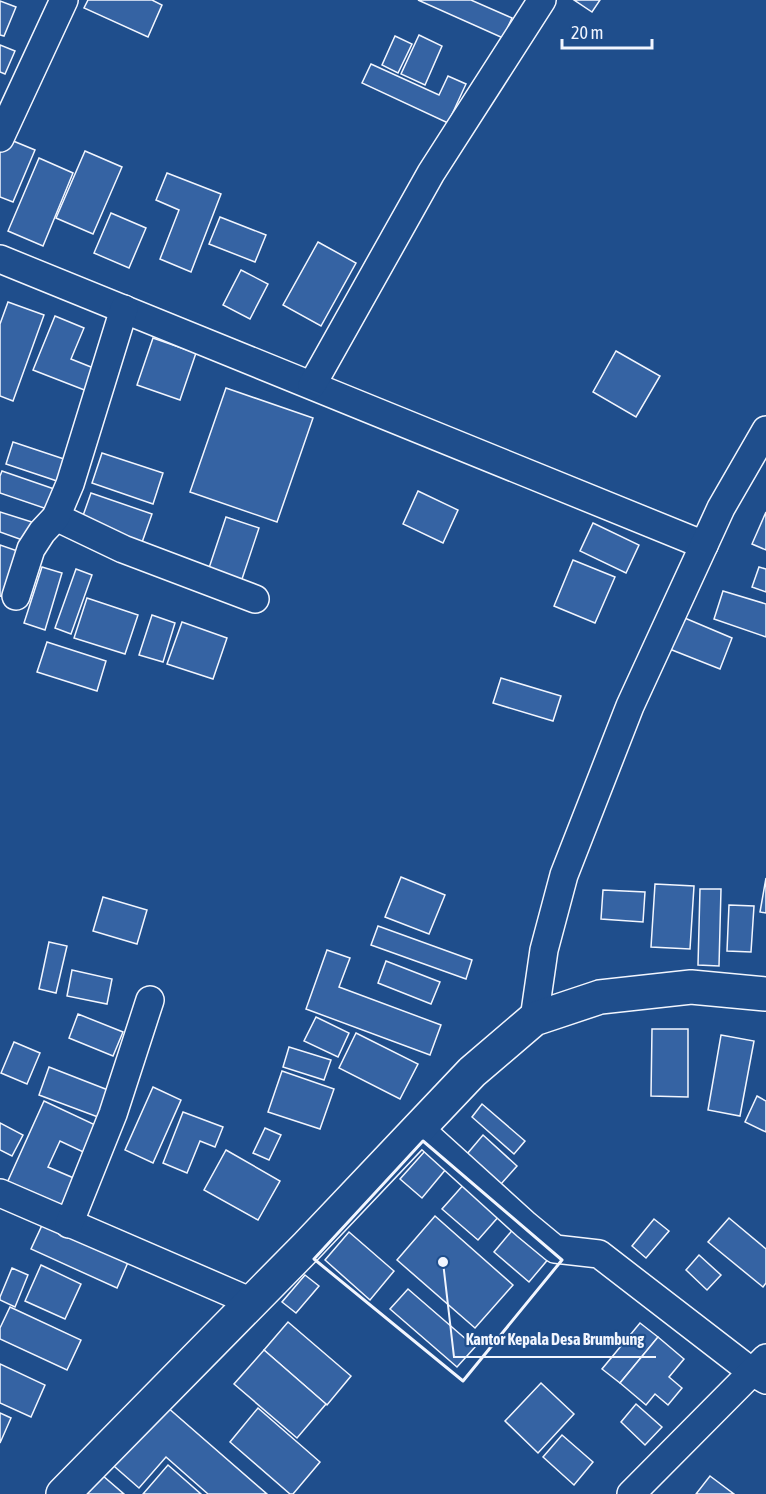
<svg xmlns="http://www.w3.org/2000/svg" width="766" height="1494" viewBox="0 0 766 1494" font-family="'Asap Condensed',sans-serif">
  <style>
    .building { fill: #3563a3; stroke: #f2f6ff; stroke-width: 1.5 }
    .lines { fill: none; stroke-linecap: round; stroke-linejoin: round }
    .minor-casing { stroke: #f2f6ff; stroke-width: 30 }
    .tertiary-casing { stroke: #f2f6ff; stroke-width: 36 }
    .minor { stroke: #1f4e8c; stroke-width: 27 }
    .tertiary { stroke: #1f4e8c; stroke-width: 33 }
    .wall { stroke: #f2f6ff; stroke-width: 3 }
    .leader { fill: none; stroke: #f2f6ff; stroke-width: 2 }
    .callout-dot { fill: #f2f6ff; stroke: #1f4e8c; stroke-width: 2 }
    .callout-label { font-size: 16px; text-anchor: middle; font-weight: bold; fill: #f2f6ff; stroke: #1f4e8c; stroke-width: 4.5; stroke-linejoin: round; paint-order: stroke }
  </style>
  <rect width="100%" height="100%" fill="#1f4e8c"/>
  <!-- building -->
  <g class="building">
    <path d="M88 0H152L162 5 148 37 84 8Z"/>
    <path d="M418 0H471L512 18 503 38Z"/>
    <path d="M574 0H600L592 12Z"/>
    <path d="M0 1 16 7 4 36 0 35Z"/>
    <path d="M419 35 442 46 425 85 401 74Z"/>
    <path d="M395 36 412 44 398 73 382 65Z"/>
    <path d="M0 45 15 51 5 74 0 72Z"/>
    <path d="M371 64 439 95 448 76 466 84 448 123 362 83Z"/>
    <path d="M6 138 35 150 13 202 0 197V152Z"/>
    <path d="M85 151 122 167 93 234 56 218Z"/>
    <path d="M39 158 73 173 43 246 8 231Z"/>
    <path d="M167 173 221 194 191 272 160 259 179 210 156 200Z"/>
    <path d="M111 213 146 228 129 268 94 253Z"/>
    <path d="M220 217 266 235 255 262 209 244Z"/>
    <path d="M318 242 356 263 321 326 283 305Z"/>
    <path d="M241 270 268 284 250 319 223 305Z"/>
    <path d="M8 302 44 315 13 401 0 396V324Z"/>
    <path d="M55 316 84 328 71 359 96 369 87 391 33 370Z"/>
    <path d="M153 338 196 353 180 400 137 385Z"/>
    <path d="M616 351 660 376 636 417 593 392Z"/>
    <path d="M226 388 313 418 277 522 190 492Z"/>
    <path d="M13 442 64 459 57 481 6 464Z"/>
    <path d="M102 453 163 473 153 504 92 483Z"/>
    <path d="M2 471 60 491 53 511 0 493V476Z"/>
    <path d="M418 491 458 510 443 543 403 524Z"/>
    <path d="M91 493 152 514 140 548 79 527Z"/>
    <path d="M0 512 35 523 28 542 0 532Z"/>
    <path d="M766 512V550L752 544Z"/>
    <path d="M226 517 259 528 241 582 208 571Z"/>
    <path d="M593 523 639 545 626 573 580 551Z"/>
    <path d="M0 545 26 554 11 600 0 596Z"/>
    <path d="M573 560 615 577 595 623 554 606Z"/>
    <path d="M42 567 62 573 45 630 24 623Z"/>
    <path d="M759 567 766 569V592L752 587Z"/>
    <path d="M76 569 92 575 71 634 55 628Z"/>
    <path d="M723 591 766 604V637L714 619Z"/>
    <path d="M87 598 138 615 125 654 74 638Z"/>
    <path d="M152 615 175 623 163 662 139 655Z"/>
    <path d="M680 616 732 638 720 669 667 648Z"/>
    <path d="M182 622 227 638 213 679 167 664Z"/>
    <path d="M47 642 106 661 97 691 37 672Z"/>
    <path d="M501 678 561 696 553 721 493 703Z"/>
    <path d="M401 877 445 895 429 934 385 917Z"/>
    <path d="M766 878V913L760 912Z"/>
    <path d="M655 884 694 886 690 949 651 947Z"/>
    <path d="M700 889H721L719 966 698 965Z"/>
    <path d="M603 890 645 892 643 922 601 919Z"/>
    <path d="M103 897 147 910 137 944 93 931Z"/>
    <path d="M729 905 754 906 751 952 727 951Z"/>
    <path d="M378 926 472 960 466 979 371 945Z"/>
    <path d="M49 942 67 946 56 993 39 989Z"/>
    <path d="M327 950 350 958 339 987 441 1025 430 1055 306 1009Z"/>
    <path d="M386 961 440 982 431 1004 378 983Z"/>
    <path d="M72 970 112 979 107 1004 67 996Z"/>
    <path d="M78 1014 123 1032 113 1056 69 1038Z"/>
    <path d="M316 1017 349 1033 338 1057 304 1041Z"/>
    <path d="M652 1029H688V1097L651 1096Z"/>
    <path d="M356 1033 418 1064 400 1099 339 1068Z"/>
    <path d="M721 1035 754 1041 740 1116 708 1110Z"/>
    <path d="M14 1042 40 1053 27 1084 1 1073Z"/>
    <path d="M289 1047 331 1060 324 1080 283 1067Z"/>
    <path d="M49 1067 108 1090 98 1117 39 1095Z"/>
    <path d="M282 1071 334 1089 320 1129 268 1112Z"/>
    <path d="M153 1087 181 1100 153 1163 125 1150Z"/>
    <path d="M757 1096 766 1101V1132L745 1122Z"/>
    <path d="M44 1101 106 1130 94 1157 60 1141 48 1167 83 1182 69 1211 7 1183Z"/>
    <path d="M482 1104 525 1141 514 1154 472 1117Z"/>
    <path d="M183 1112 223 1127 215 1147 200 1141 187 1173 163 1163Z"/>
    <path d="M0 1123 23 1135 12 1156 0 1150Z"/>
    <path d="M265 1128 281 1135 269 1160 253 1153Z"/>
    <path d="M483 1135 517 1166 501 1184 467 1154Z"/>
    <path d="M226 1150 280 1181 258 1220 204 1190Z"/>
    <path d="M425 1151 446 1169 422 1198 400 1179Z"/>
    <path d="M465 1183 500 1215 478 1240 442 1209Z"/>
    <path d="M435 1216 513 1285 475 1328 397 1260Z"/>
    <path d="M729 1218 766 1249V1283L763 1287 708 1242Z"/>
    <path d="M654 1219 669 1231 646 1258 632 1246Z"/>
    <path d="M44 1221 129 1260 117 1288 31 1249Z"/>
    <path d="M515 1227 550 1257 529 1282 494 1252Z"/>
    <path d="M349 1232 394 1271 370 1300 325 1260Z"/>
    <path d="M699 1255 721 1275 707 1290 686 1270Z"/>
    <path d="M41 1265 81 1284 65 1319 25 1301Z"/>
    <path d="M12 1268 28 1275 15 1307 0 1300V1297Z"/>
    <path d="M305 1275 319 1286 296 1313 282 1302Z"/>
    <path d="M408 1289 475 1347 457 1367 390 1309Z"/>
    <path d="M10 1307 81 1340 67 1370 0 1339V1328Z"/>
    <path d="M288 1322 351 1376 327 1405 264 1350Z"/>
    <path d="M640 1323 658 1337 620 1383 602 1369Z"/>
    <path d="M658 1337 684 1359 669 1377 682 1388 668 1405 655 1394 646 1405 620 1383Z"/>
    <path d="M264 1350 326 1404 297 1438 234 1384Z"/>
    <path d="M0 1364 45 1385 31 1417 0 1403Z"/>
    <path d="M541 1383 574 1414 538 1453 505 1421Z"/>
    <path d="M159 1400 267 1494H208L166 1457 139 1488 107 1460Z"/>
    <path d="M636 1404 662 1427 645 1445 621 1422Z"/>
    <path d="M258 1408 320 1462 293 1494H290L230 1442Z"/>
    <path d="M0 1413 11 1418 0 1443Z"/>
    <path d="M562 1435 593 1462 574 1485 543 1457Z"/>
    <path d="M168 1465 201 1494H143Z"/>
    <path d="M95 1469 124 1494H83Z"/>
    <path d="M710 1476 734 1494H696Z"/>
  </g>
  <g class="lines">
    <defs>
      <g id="minor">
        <path d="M0 138 64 0"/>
        <path d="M0 259 704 545"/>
        <path d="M312 385 431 173 542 0"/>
        <path d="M56 517 123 549 255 599"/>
        <path d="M16 596 31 549 42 532 56 517 70 484 124 309"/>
        <path d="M534 1019 544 950 564 875 630 706 721 508 766 430"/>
        <path d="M419 1128 526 1225 555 1249 599 1254 752 1372 766 1380"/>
        <path d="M0 1193 252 1302"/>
        <path d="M69 1224 113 1114 150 1000"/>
        <path d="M631 1494 766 1358"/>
      </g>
      <path id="tertiary" d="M63 1494 307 1246 472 1072 534 1019 600 997 691 987 766 994"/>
    </defs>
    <!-- minor casing -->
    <use href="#minor" class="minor-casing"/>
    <!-- tertiary casing -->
    <use href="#tertiary" class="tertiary-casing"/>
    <!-- minor -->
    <use href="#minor" class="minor"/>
    <!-- tertiary -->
    <use href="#tertiary" class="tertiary"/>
    <!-- wall -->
    <path class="wall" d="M423 1141 562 1260 463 1381 314 1259Z"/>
  </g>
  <!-- callouts -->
  <path class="leader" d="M443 1262L454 1357H656"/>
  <circle class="callout-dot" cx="443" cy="1262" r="6"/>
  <g class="callout-label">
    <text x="555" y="1345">Kantor Kepala Desa Brumbung</text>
  </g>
  <!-- scale -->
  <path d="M562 39v9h90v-9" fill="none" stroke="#f2f6ff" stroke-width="3"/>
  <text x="571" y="39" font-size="18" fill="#f2f6ff" stroke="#1f4e8c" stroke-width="4.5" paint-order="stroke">20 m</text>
</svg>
